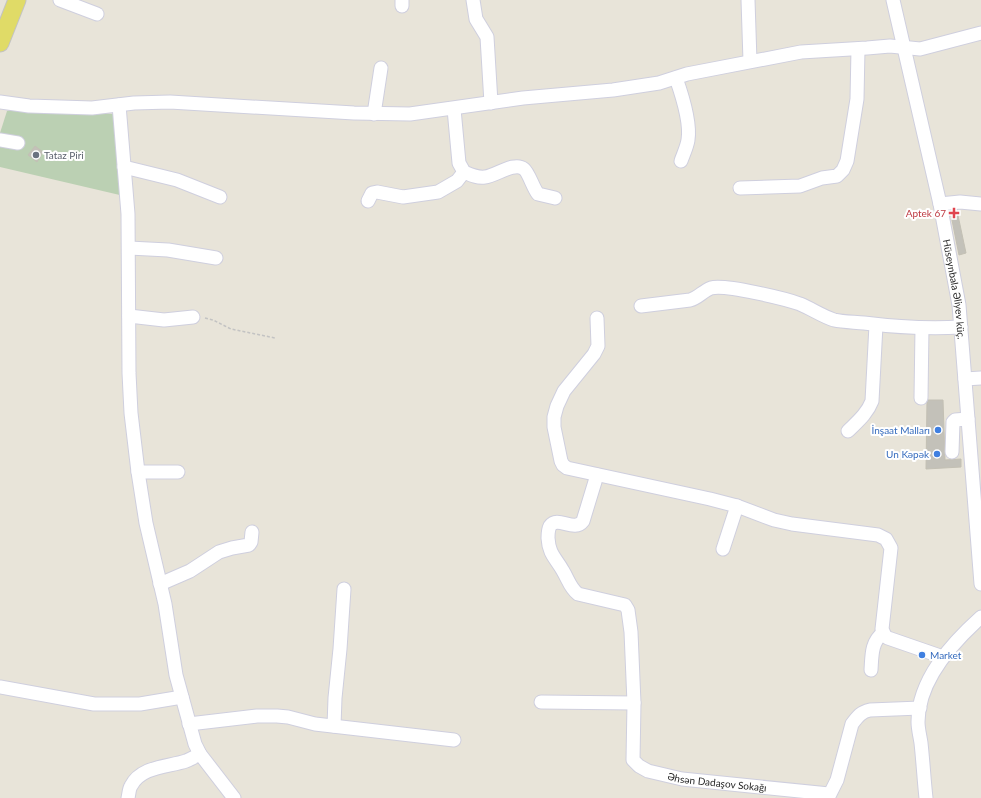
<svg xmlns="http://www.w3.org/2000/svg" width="981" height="798" viewBox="0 0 981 798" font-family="Lato,sans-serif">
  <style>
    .cemetery { fill: #bbd0b3 }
    .building { fill: #c3c1b9; stroke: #c3c0b4 }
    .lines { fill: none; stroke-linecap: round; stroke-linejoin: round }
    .minor-casing { stroke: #cfcfde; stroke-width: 15 }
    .major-casing { stroke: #c3c3c3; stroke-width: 19 }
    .path { stroke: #c3c3c3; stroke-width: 1.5; stroke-dasharray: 3 2; stroke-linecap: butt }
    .minor { stroke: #fff; stroke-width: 13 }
    .major { stroke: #e0db67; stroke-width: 17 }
    .worship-dot { fill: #6b7280; stroke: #fff; stroke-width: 1.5 }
    .health-dot { fill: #e0444e; stroke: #fff; stroke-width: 1.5 }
    .shop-dot { fill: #3f7fe0; stroke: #fff; stroke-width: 1.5 }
    .labels { text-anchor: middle; stroke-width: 4; stroke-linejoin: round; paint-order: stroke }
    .worship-label { font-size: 10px; fill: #5b616d; stroke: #fff; text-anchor: start }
    .health-label { font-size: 10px; fill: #be3a42; stroke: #fff; text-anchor: end }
    .street-label { font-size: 10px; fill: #272727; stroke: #fff }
    .shop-label { font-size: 10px; fill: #366cbe; stroke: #fff; text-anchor: end }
  </style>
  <rect width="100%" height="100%" fill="#e8e4d9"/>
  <!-- cemetery -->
  <path class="cemetery" d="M14 109 114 114 124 196 0 167V133L7 111Z"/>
  <!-- building -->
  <g class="building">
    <path d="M35 146 43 152 37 162 28 155Z"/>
    <path d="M949 205 956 206 966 253 959 255Z"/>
    <path d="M927 400H943L945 460 961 459V467L926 469Z"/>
  </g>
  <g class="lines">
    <defs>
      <g id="minor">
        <path d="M60 0 97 14"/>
        <path d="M473 0 476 19 487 37 491 103"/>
        <path d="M748 0 750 61"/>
        <path id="s1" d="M893 0 940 204 959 305 981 584"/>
        <path d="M402 6V0"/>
        <path d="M676 78C682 95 691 122 688 140 687 147 683 155 681 161"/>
        <path d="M0 102 29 106 92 108 134 103 170 102 354 113 410 114 523 98 613 90 659 83 687 74 801 52 867 48 890 46 920 49 981 33"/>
        <path d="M119 105 128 214 129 373 131 413 138 472 146 523 165 604 176 675 195 744 200 754 234 798"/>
        <path d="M454 109 459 163 464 172C471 175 477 178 485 177 496 176 514 161 524 169 529 173 533 188 538 194L555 198"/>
        <path d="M374 114 381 68"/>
        <path d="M0 140 18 143"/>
        <path d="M124 167 177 180 220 197"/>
        <path d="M740 188 800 186 822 178 837 176 843 170 847 161 857 99 858 49"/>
        <path d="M368 201 372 193 377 192 403 197 438 192 457 181 464 172"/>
        <path d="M940 204 960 202 981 204"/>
        <path d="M129 248 168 250 216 258"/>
        <path d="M641 306 690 300C698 298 703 291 711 288 725 284 786 299 800 304 812 309 822 316 834 320 843 322 854 322 864 323 896 327 929 329 961 327"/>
        <path d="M129 316 164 320 193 317"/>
        <path d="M597 318 598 346 594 354 564 391 557 406 554 417V427L561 461 563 465 567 468 710 499 737 506 774 520 792 524 878 535 886 539 891 548 882 629 885 636 888 638 943 657"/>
        <path d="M965 379 981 378"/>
        <path d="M921 398 922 328"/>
        <path d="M848 431C857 422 867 414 872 401L876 325"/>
        <path d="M952 452 953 422 955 420 968 419"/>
        <path d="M138 472H178"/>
        <path id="s2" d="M597 475 583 521C574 533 558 515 550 526 548 530 548 534 548 538 549 555 556 558 563 571 568 579 570 588 578 594L625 605 628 610 631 632 634 703 633 760 639 766 648 771 682 779 829 794"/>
        <path d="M723 549 737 506"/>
        <path d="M160 584 190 571 219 552 232 548 249 545 251 542 252 532"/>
        <path d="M871 670C872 656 871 642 883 633"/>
        <path d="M0 687 94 704H140L182 697"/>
        <path d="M541 702 634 703"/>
        <path d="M189 724 257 716H277L288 717 315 724 454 740"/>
        <path d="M334 726 335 698 340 649 344 589"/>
        <path d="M128 798C129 794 129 789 131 786 141 766 168 767 186 761 191 759 196 756 200 754"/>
        <path d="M828 798 837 780 852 724C858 716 861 712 870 710L920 708"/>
        <path d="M926 798C924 780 923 761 921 743 920 736 918 729 918 722 918 680 952 643 981 617"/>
      </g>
      <path id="major" d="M0 43 17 0"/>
    </defs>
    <!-- minor casing -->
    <use href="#minor" class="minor-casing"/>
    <!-- major casing -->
    <use href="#major" class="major-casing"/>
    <!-- path -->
    <path class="path" d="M205 318 213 320 231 329 275 338"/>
    <!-- minor -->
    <use href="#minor" class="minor"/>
    <!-- major -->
    <use href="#major" class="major"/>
  </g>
  <!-- markers -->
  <circle class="worship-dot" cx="36" cy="155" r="4"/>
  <path class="health-dot" d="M952 207h4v4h4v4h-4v4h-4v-4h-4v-4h4z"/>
  <g class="shop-dot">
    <circle cx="938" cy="430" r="4"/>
    <circle cx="937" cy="454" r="4"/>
    <circle cx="922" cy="655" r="4"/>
  </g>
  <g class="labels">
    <!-- worship labels -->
    <g class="worship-label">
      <text x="44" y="159">Tataz Piri</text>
    </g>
    <!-- health labels -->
    <g class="health-label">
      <text x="946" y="217">Aptek 67</text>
    </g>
    <!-- street labels -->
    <g class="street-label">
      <text dy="4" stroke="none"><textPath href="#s1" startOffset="296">Hüseynbala Əliyev küç.</textPath></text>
      <text dy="4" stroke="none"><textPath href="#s2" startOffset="454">Əhsən Dadaşov Sokağı</textPath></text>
    </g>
    <!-- shop labels -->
    <g class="shop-label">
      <text x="930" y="434">İnşaat Malları</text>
      <text x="929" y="458">Un Kəpək</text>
      <text x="930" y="659" text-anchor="start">Market</text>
    </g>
  </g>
</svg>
